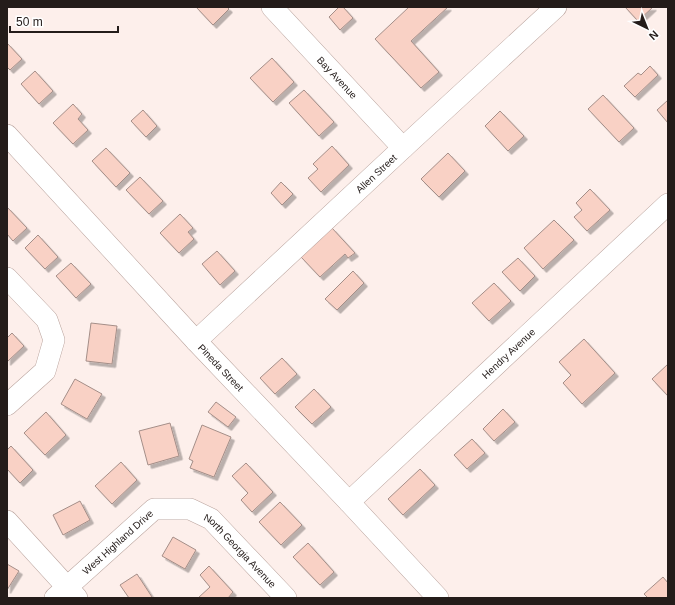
<svg xmlns="http://www.w3.org/2000/svg" width="675" height="605" viewBox="0 0 675 605" font-family="Arial,sans-serif">
  <style>
    .building { fill: #f9d1c5; stroke: #a48e88; filter: url(#shadow) }
    .lines { fill: none; stroke-linecap: round; stroke-linejoin: round }
    .minor-casing { stroke: #baa49e; stroke-width: 22 }
    .minor { stroke: #fff; stroke-width: 21 }
    .labels { text-anchor: middle; stroke-width: 3; stroke-linejoin: round; paint-order: stroke }
    .street-label { font-size: 10px; fill: #241c1a; stroke: #fff }
  </style>
  <defs>
    <filter id="shadow"><feDropShadow dx="3.5" dy="3.5" stdDeviation="0" flood-color="#0004"/></filter>
  </defs>
  <rect width="100%" height="100%" fill="#fdefeb"/>
  <!-- building -->
  <g class="building">
    <path d="M196 7H227L229 9 213 25Z"/>
    <path d="M339 7H343L353 18 340 30 329 17Z"/>
    <path d="M409 7H448L411 41 439 72 421 88 375 39Z"/>
    <path d="M625 7H653L638 21Z"/>
    <path d="M7 43 22 59 10 70 7 67Z"/>
    <path d="M272 58 294 82 273 102 250 78Z"/>
    <path d="M650 66 658 75 635 97 624 86 638 73 641 75Z"/>
    <path d="M35 71 53 91 39 104 21 84Z"/>
    <path d="M304 90 334 122 319 136 289 103Z"/>
    <path d="M603 95 634 128 619 142 588 109Z"/>
    <path d="M668 100V123L657 110Z"/>
    <path d="M73 104 82 114 78 119 88 130 73 144 53 123Z"/>
    <path d="M143 110 157 126 146 137 131 121Z"/>
    <path d="M500 111 524 136 508 151 485 126Z"/>
    <path d="M332 146 349 165 321 192 308 178 318 169 313 164Z"/>
    <path d="M106 148 130 173 116 187 92 161Z"/>
    <path d="M448 153 465 171 439 197 421 179Z"/>
    <path d="M140 177 163 201 149 214 126 190Z"/>
    <path d="M281 182 293 194 282 205 271 193Z"/>
    <path d="M590 189 610 210 587 231 574 217 582 210 576 203Z"/>
    <path d="M7 207 27 228 13 241 7 234Z"/>
    <path d="M180 214 193 228 188 232 194 239 179 253 160 233Z"/>
    <path d="M554 220 574 240 543 269 524 248Z"/>
    <path d="M332 228 355 253 348 258 345 254 320 277 301 257Z"/>
    <path d="M38 235 58 257 45 269 25 248Z"/>
    <path d="M217 251 235 271 220 285 202 264Z"/>
    <path d="M518 258 535 276 520 291 502 272Z"/>
    <path d="M71 263 91 284 76 298 56 276Z"/>
    <path d="M353 271 364 283 337 310 325 299Z"/>
    <path d="M494 283 511 301 489 321 472 303Z"/>
    <path d="M91 323 117 326 112 364 86 361Z"/>
    <path d="M12 333 24 346 7 362V338Z"/>
    <path d="M584 339 615 373 582 404 563 383 571 375 559 362Z"/>
    <path d="M282 358 297 374 275 394 260 378Z"/>
    <path d="M668 364V396L652 379Z"/>
    <path d="M75 379 102 394 87 419 61 404Z"/>
    <path d="M314 389 331 407 312 424 295 407Z"/>
    <path d="M216 402 236 417 228 427 208 412Z"/>
    <path d="M503 409 515 422 494 441 483 429Z"/>
    <path d="M46 412 66 435 45 455 24 433Z"/>
    <path d="M170 423 179 456 148 465 139 431Z"/>
    <path d="M202 425 231 437 214 477 190 468 193 461 189 459Z"/>
    <path d="M472 439 485 453 467 469 454 455Z"/>
    <path d="M11 446 33 470 20 483 7 469V450Z"/>
    <path d="M121 462 137 480 112 504 95 486Z"/>
    <path d="M246 463 273 492 252 512 241 500 248 493 232 476Z"/>
    <path d="M420 469 435 485 403 515 388 499Z"/>
    <path d="M80 501 90 520 63 535 53 515Z"/>
    <path d="M280 502 302 525 281 545 259 522Z"/>
    <path d="M173 537 196 550 185 569 162 556Z"/>
    <path d="M308 543 334 572 320 585 293 557Z"/>
    <path d="M7 564 19 571 7 590Z"/>
    <path d="M209 566 233 592 228 598H198L210 587 200 575Z"/>
    <path d="M137 574 152 597 151 598H129L120 585Z"/>
    <path d="M663 577 668 583V598H648L644 594Z"/>
  </g>
  <g class="lines">
    <defs>
      <g id="minor">
        <path id="s1" d="M272 7 403 148"/>
        <path id="s2" d="M7 135 196 341 349 502 438 598"/>
        <path d="M7 278 47 320 54 340 45 371 7 405"/>
        <path id="s3" d="M196 341 403 148 556 7"/>
        <path id="s4" d="M349 502 668 204"/>
        <path d="M7 521 77 598"/>
        <path id="s5" d="M55 598 154 509H190L211 519 286 598"/>
      </g>
    </defs>
    <!-- minor casing -->
    <use href="#minor" class="minor-casing"/>
    <!-- minor -->
    <use href="#minor" class="minor"/>
  </g>
  <g class="labels">
    <!-- street labels -->
    <g class="street-label">
      <text dy="4" stroke="none"><textPath href="#s1" startOffset="96">Bay Avenue</textPath></text>
      <text dy="4" stroke="none"><textPath href="#s3" startOffset="246">Allen Street</textPath></text>
      <text dy="4" stroke="none"><textPath href="#s4" startOffset="218">Hendry Avenue</textPath></text>
      <text dy="4" stroke="none"><textPath href="#s2" startOffset="316">Pineda Street</textPath></text>
      <text dy="4" stroke="none"><textPath href="#s5" startOffset="84">West Highland Drive</textPath></text>
      <text dy="4" stroke="none"><textPath href="#s5" startOffset="235">North Georgia Avenue</textPath></text>
    </g>
  </g>
  <!-- border -->
  <rect width="675" height="605" fill="none" stroke="#241c1a" stroke-width="16"/>
  <!-- north arrow -->
  <g transform="translate(647 28) rotate(137)" stroke="#ffffff" stroke-width="3" paint-order="stroke">
  <path d="M0-3L7 15L0 10L-7 15Z" fill="#241c1a"/>
  <text y="-6" font-size="11" font-weight="bold" text-anchor="middle" fill="#241c1a">N</text>
  </g>
  <!-- scale -->
  <path d="M10 26v6h108v-6" fill="none" stroke="#241c1a" stroke-width="2"/>
  <text x="16" y="26" font-size="12" fill="#241c1a" stroke="#ffffff" stroke-width="3" paint-order="stroke">50 m</text>
</svg>
